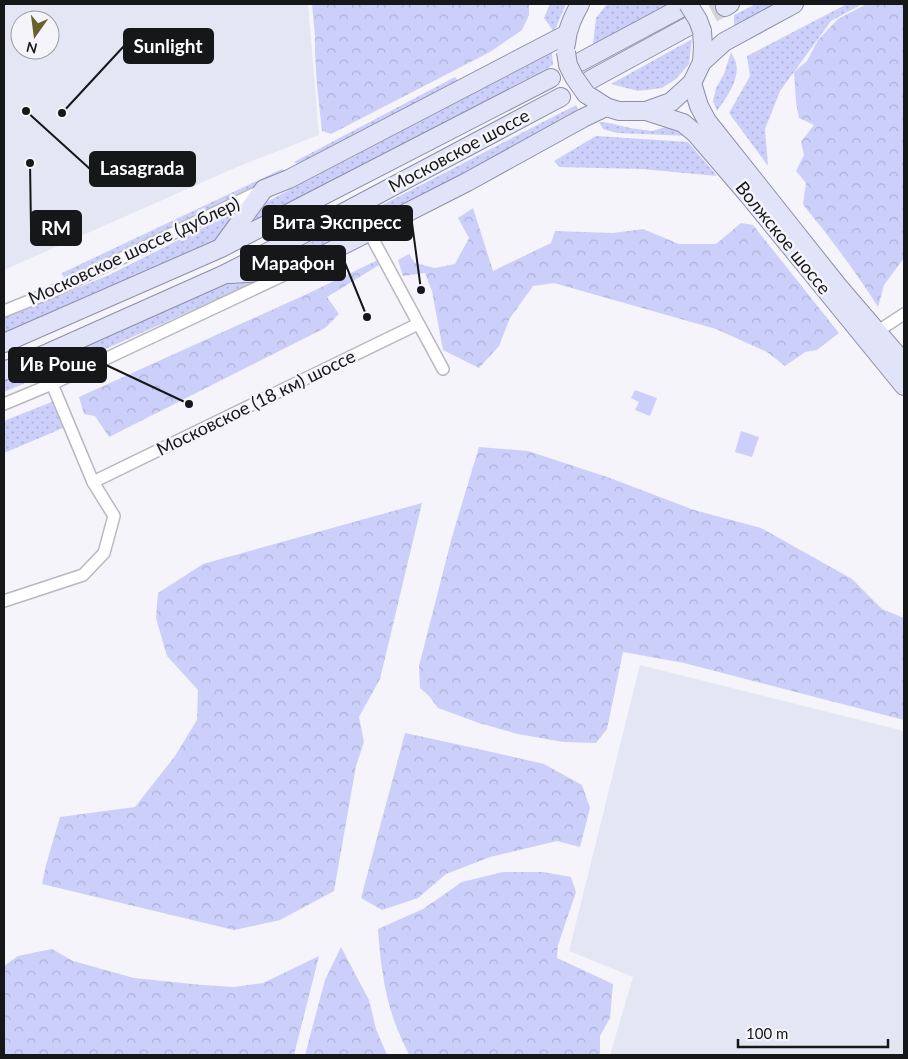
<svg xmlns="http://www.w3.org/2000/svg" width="908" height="1059" viewBox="0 0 908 1059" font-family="Lato,sans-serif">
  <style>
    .built { fill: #e5e6f3; fill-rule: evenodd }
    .grass { fill: url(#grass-dots) }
    .forest { fill: url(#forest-crowns) }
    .green { fill: #cccff9 }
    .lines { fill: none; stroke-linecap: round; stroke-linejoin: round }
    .primary-tunnel { stroke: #d3d3d8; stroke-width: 18; stroke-dasharray: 18 9; stroke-linecap: butt }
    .minor-casing { stroke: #b8b9be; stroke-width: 14 }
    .primary-casing { stroke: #8d8fa7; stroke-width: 20 }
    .minor { stroke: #fff; stroke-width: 11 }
    .primary { stroke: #e1e3f8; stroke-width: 18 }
    .primary-bridge-casing { stroke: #8d8fa7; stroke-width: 20; stroke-linecap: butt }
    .primary-bridge { stroke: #e1e3f8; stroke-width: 18 }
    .labels { text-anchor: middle; stroke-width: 5; stroke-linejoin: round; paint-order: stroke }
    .street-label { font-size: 18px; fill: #161719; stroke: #f4f4fa }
    .leader { fill: none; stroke: #161719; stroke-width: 2 }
    .callout-dot { fill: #161719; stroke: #f4f4fa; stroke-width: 2 }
    .callout { fill: #161719; stroke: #161719; stroke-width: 2 }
    .callout-label { font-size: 19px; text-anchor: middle; font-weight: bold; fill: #fff }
  </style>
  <defs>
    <pattern id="grass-dots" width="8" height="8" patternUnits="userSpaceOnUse" patternTransform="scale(1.25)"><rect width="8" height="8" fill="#cccff9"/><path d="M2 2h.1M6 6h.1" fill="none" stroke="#aeb1d5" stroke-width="1.8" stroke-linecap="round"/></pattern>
    <pattern id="forest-crowns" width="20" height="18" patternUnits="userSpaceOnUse" patternTransform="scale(1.25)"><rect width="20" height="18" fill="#cccff9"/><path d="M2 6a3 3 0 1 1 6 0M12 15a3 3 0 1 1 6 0" fill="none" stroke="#aeb1d5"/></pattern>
  </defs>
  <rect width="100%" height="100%" fill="#f4f4fa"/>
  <!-- built -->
  <g class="built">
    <path d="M4 4H308L319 135 237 167 4 270ZM20 20H50V50H20Z"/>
    <path d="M640 665 904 731V1055H610L633 977 569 951Z"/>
  </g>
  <!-- grass -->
  <g class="grass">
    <path d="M550 4H566L554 32 544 18Z"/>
    <path d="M607 4H673L593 44 596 18Z"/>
    <path d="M756 4H779L734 27V15Z"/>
    <path d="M847 4H862L831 21 780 91 765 129 768 166 729 113 750 76 747 56Z"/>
    <path d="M692 39 689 64 676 79 662 88 638 91 611 84Z"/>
    <path d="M731 52C732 55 735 59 736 63 740 80 726 98 717 111L713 101 716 88 724 74Z"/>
    <path d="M552 53 553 65 391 151 239 229 253 209Z"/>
    <path d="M455 77 460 83 299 165 294 162Z"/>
    <path d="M576 105 580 114 291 264 264 266Z"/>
    <path d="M599 122 609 123 630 128 652 131 666 127H689L691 136 617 133 603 129Z"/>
    <path d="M596 136 688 142 717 176 642 169 559 167 554 161Z"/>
    <path d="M282 169 286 172 64 278 62 273Z"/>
    <path d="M248 205 220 238 110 289 4 334V318L109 275Z"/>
    <path d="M279 275 224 296 110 347 4 392V377L234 279Z"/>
    <path d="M59 399 70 425 4 453V421Z"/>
  </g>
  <!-- forest -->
  <g class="forest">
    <path d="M312 4H529V15L522 30 490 52 331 134 322 131 317 85 315 53V36Z"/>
    <path d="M867 4H904V258L884 285 878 307C861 280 842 254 822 228 816 220 809 213 803 204L806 183 796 171 804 155 801 142 814 125 799 118 796 102 794 72 807 61 818 40 838 19Z"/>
    <path d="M473 208 493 271 551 243 555 231 613 233 643 229 679 244H716L741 223 753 225 839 333 817 350 805 352 785 366 767 352 716 329 554 283 533 286 510 318 499 346 479 368 443 350 432 291 425 273 403 276 398 260 409 254 415 263 435 268 455 264 469 238 458 218Z"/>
    <path d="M382 258 384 262 327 297 339 314 325 328 109 437 95 416 84 414 79 397 307 294Z"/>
    <path d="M479 447 528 451 610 478 694 510 761 528 852 579 882 609 904 618V720L684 663 623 652 607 729 596 743 563 742 518 734 479 723 438 708 429 696 420 688 419 666 452 537Z"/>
    <path d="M422 503 380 679 359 717 364 742 356 766 334 891 280 920 234 930 42 884 46 865 60 817 135 807 175 756 197 720 198 690 167 656 156 618 158 593 203 564Z"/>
    <path d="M405 733 465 746 544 764 582 785 590 808 580 847 557 841 490 857 446 874 418 898 382 910 361 898Z"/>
    <path d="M503 872H543L571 877 576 892 558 945 557 958 613 984 610 1018 600 1036V1055H409C404 1044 399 1034 395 1023 384 993 380 960 378 929L423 909 462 882Z"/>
    <path d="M341 947 369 1000 376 1029 387 1055H305L325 980Z"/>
    <path d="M52 949 73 961 134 978 202 985 234 987 263 983 319 956 294 1055H4V966L18 956Z"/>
  </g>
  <!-- green -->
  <g class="green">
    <path d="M635 390 657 398 650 416 635 410 639 402 631 398Z"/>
    <path d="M741 431 759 437 752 457 735 452Z"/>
  </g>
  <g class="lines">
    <!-- primary-tunnel -->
    <path class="primary-tunnel" d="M689 26 725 7"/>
    <defs>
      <g id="minor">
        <path d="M369 232 443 369"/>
        <path d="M4 311 54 291 260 191"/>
        <path d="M878 331 904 314"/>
        <path d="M4 404 52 384 286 274"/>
        <path d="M93 482 418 324"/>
        <path d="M4 601 83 575 104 553 114 516 93 482 52 384"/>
      </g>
      <g id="primary">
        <path d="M725 7 730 4"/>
        <path d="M566 44C567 29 573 17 580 4"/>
        <path d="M580 62 679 9"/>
        <path d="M702 62 724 42 794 4"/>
        <path d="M590 80 689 26"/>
        <path d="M692 83 699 106 707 121 838 286 904 363"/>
        <path d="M586 94 606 107 619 111H646L671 102 692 83 702 62 703 46 702 31"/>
        <path d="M646 111 683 123 695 133 749 196 904 386"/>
        <path d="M223 245 264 189 289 179 567 34"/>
        <path d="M230 274 294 270 467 182 583 118 606 107"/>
        <path d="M4 343 221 248 551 78"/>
        <path d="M4 371 48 353 223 275 307 232 561 97"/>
      </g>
    </defs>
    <!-- minor casing -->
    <use href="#minor" class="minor-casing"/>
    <!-- primary casing -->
    <use href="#primary" class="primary-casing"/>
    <!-- minor -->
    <use href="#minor" class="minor"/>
    <!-- primary -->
    <use href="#primary" class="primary"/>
    <defs>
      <g id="primary-bridge">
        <path d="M688 4 698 20 702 31"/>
        <path d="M566 52 568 65 574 77 586 94"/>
      </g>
    </defs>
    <!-- primary-bridge casing -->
    <use href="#primary-bridge" class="primary-bridge-casing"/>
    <!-- primary-bridge -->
    <use href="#primary-bridge" class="primary-bridge"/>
  </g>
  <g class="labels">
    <!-- street labels -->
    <g class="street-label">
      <text transform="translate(459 151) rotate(-28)" y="6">Московское шоссе</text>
      <text transform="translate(783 238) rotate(51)" y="6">Волжское шоссе</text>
      <text transform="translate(134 251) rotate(-25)" y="6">Московское шоссе (дублер)</text>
      <text transform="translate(256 403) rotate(-26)" y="6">Московское (18 км) шоссе</text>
    </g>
  </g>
  <!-- callouts -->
  <path class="leader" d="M62 113L124 46M26 111L90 169M421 290L412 223M30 163L31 228M367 317L345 263M189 404L106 365"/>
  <g class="callout-dot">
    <circle cx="62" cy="113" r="5"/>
    <circle cx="26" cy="111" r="5"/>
    <circle cx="421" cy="290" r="5"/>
    <circle cx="30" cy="163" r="5"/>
    <circle cx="367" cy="317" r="5"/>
    <circle cx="189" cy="404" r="5"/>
  </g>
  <g class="callout">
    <rect x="124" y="29" width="89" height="34" rx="5"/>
    <rect x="90" y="152" width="105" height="34" rx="5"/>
    <rect x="263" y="206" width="149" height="34" rx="5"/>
    <rect x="31" y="211" width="50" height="34" rx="5"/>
    <rect x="241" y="246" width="104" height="34" rx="5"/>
    <rect x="9" y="348" width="97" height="34" rx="5"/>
  </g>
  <g class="callout-label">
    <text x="168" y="53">Sunlight</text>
    <text x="142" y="175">Lasagrada</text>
    <text x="337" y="229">Вита Экспресс</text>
    <text x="56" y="235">RM</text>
    <text x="293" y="270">Марафон</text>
    <text x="58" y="371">Ив Роше</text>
  </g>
  <!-- border -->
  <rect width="908" height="1059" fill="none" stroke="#161719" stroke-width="10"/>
  <!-- north arrow -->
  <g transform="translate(35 35) rotate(194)"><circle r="24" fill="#f4f4fa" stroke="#9b9ca0"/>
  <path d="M0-4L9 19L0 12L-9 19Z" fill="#67602c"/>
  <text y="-8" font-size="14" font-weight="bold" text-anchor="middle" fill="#161719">N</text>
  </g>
  <!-- scale -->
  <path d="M738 1039v8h150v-8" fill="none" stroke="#161719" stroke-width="2.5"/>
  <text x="746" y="1039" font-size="15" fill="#161719" stroke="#f4f4fa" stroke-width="4" paint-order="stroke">100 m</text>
</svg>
